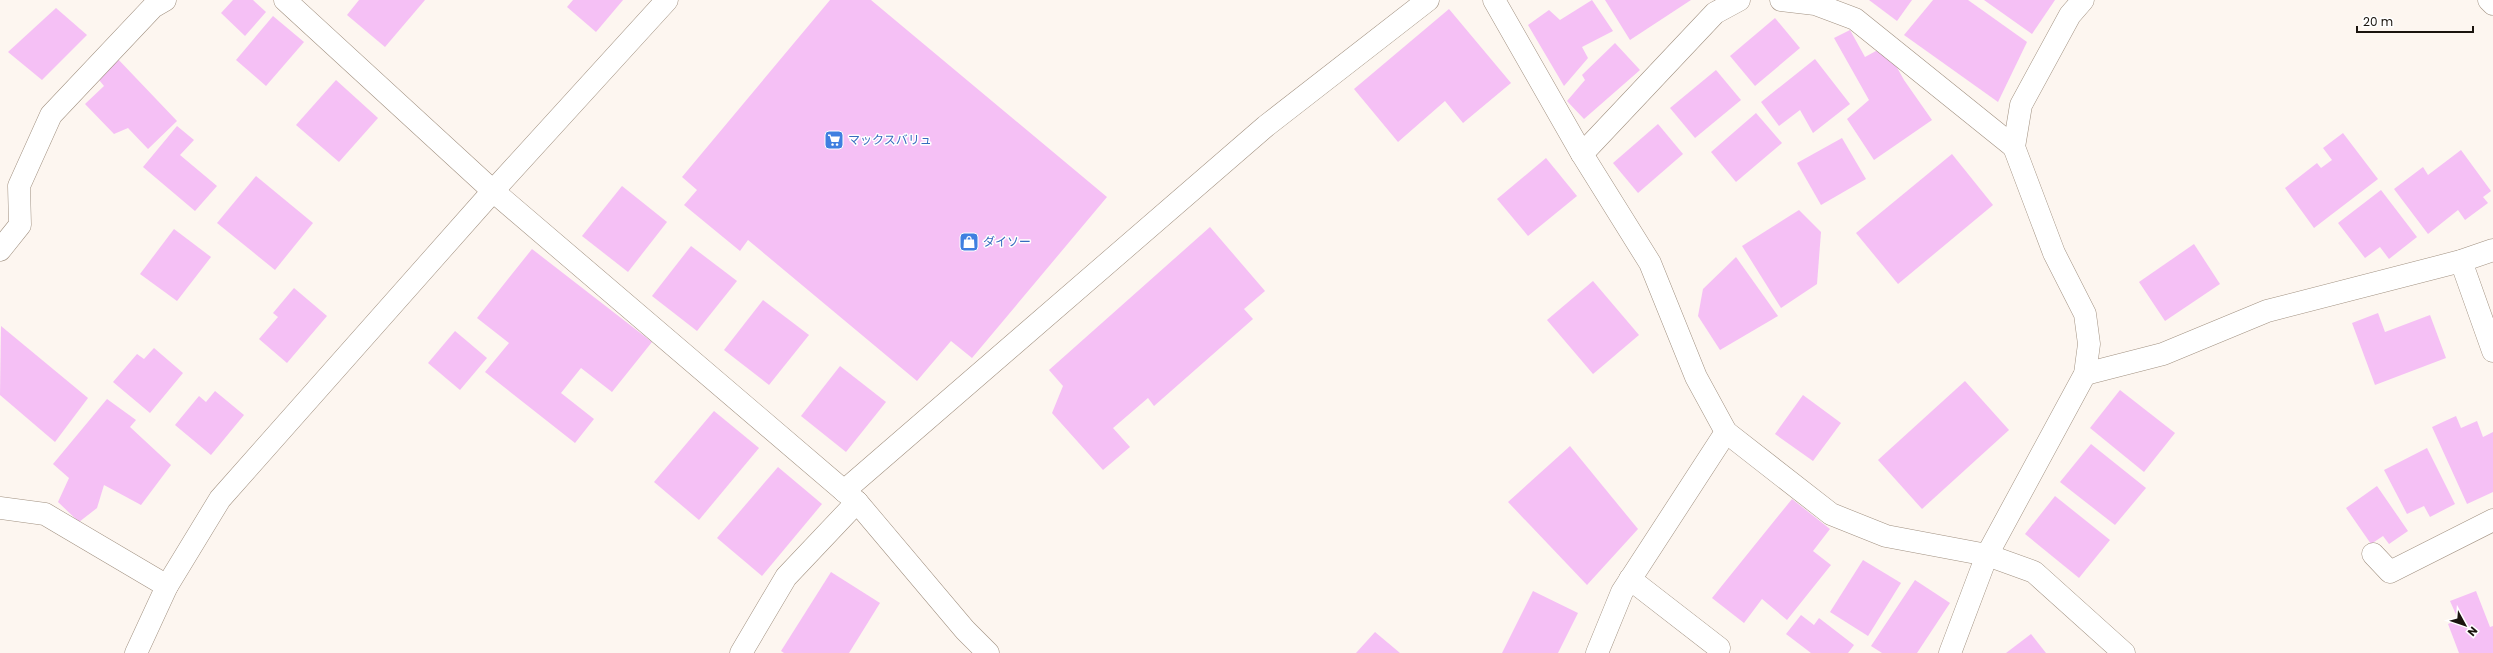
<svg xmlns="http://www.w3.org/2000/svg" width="2493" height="653" viewBox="0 0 2493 653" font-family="Poppins,'Noto Sans JP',sans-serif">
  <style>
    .building { fill: #f5c0f5 }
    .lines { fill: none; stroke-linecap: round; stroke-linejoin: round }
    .service-casing { stroke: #a19181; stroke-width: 23 }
    .minor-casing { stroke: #a19181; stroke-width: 23 }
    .tertiary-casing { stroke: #a19181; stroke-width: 23 }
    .service { stroke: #fff; stroke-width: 22 }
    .minor { stroke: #fff; stroke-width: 22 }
    .tertiary { stroke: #fff; stroke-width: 22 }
    .labels { text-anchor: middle; stroke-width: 3; stroke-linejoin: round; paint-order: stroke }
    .shop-label { font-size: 12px; fill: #366cbe; stroke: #fff; text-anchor: start }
  </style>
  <rect width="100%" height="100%" fill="#fdf6f0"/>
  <!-- building -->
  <g class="building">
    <path d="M233 0H253L266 12 245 36 221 13Z"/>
    <path d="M359 0H425L385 47 347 15Z"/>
    <path d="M573 0H623L596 32 567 7Z"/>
    <path d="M830 0H871L1107 197 972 358 951 341 917 381 748 240 740 251 684 205 697 190 682 177Z"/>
    <path d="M1592 0 1613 31 1582 47 1588 58 1564 86 1528 25 1549 10 1560 20Z"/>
    <path d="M1605 0H1691L1630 40Z"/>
    <path d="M1869 0H1912L1897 21Z"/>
    <path d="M1933 0H1968L2027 42 1998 102 1904 35Z"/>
    <path d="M1984 0H2055L2032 34Z"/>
    <path d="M56 8 87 35 42 80 8 52Z"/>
    <path d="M1449 9 1511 83 1463 123 1445 101 1398 142 1354 89Z"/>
    <path d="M273 16 304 42 266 86 236 60Z"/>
    <path d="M1775 18 1800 48 1755 86 1730 56Z"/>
    <path d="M1850 30 1865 57 1885 46 1904 80 1932 120 1874 160 1847 119 1869 100 1834 38Z"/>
    <path d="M1615 43 1640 70 1584 119 1567 101 1585 80 1582 75Z"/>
    <path d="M115 56 177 121 148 149 128 128 114 134 85 104 104 86 95 75Z"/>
    <path d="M1815 59 1850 104 1813 133 1800 110 1779 126 1761 102Z"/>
    <path d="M1716 70 1741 100 1695 138 1670 108Z"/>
    <path d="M336 80 378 118 339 162 296 125Z"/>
    <path d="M1756 113 1782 143 1736 182 1711 152Z"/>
    <path d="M1658 124 1683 154 1638 193 1613 163Z"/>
    <path d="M177 126 194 140 180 155 217 186 195 211 143 167Z"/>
    <path d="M2343 133 2378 179 2314 228 2285 188 2317 163 2321 168 2332 160 2323 148Z"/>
    <path d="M1842 138 1866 179 1821 205 1797 163Z"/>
    <path d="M2461 150 2491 191 2483 197 2488 203 2465 220 2458 210 2428 234 2394 189 2423 167 2428 175Z"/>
    <path d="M1952 154 1993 205 1898 284 1856 233Z"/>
    <path d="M1546 158 1577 196 1528 236 1497 199Z"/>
    <path d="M256 176 313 223 275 270 217 223Z"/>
    <path d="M622 186 667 222 628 272 582 236Z"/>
    <path d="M2381 190 2417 237 2389 259 2380 247 2365 258 2338 223Z"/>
    <path d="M1799 210 1821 232 1817 284 1781 308 1742 246Z"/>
    <path d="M1210 227 1265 291 1244 309 1253 319 1154 406 1148 398 1113 428 1130 447 1103 470 1052 413 1063 386 1049 370Z"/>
    <path d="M174 229 211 257 177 301 140 274Z"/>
    <path d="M2194 244 2220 284 2165 321 2139 282Z"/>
    <path d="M691 246 737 281 697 331 652 296Z"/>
    <path d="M532 249 652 342 612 392 581 368 561 393 594 419 575 443 485 372 509 343 477 318Z"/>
    <path d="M1736 257 1778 316 1720 350 1698 316 1703 289Z"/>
    <path d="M1593 281 1639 335 1593 374 1547 320Z"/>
    <path d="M294 288 327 316 287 363 259 339 278 317 273 313Z"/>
    <path d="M763 300 809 335 769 385 724 350Z"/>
    <path d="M2378 313 2385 332 2430 315 2446 358 2375 385 2352 323Z"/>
    <path d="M1 326 88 398 55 442 0 395Z"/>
    <path d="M455 331 487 358 460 390 428 363Z"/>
    <path d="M154 348 183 373 150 413 113 382 137 354 144 359Z"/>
    <path d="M840 366 886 402 846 452 801 416Z"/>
    <path d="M1965 381 2009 430 1922 509 1878 460Z"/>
    <path d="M2120 390 2175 433 2144 472 2090 428Z"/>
    <path d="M215 391 244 415 211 455 175 425 199 396 206 402Z"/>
    <path d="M1803 395 1841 423 1813 461 1775 434Z"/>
    <path d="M107 399 136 420 130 427 171 465 141 505 104 485 97 508 79 522 58 502 69 478 53 464Z"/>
    <path d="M714 411 759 448 699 520 654 482Z"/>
    <path d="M2456 416 2461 428 2477 421 2483 437 2493 432V492L2467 504 2432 427Z"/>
    <path d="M2091 444 2146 488 2115 525 2060 482Z"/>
    <path d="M1570 446 1638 529 1587 585 1508 502Z"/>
    <path d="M2427 448 2455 504 2430 517 2424 506 2407 514 2384 470Z"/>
    <path d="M778 467 822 504 762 576 717 538Z"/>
    <path d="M2377 486 2408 531 2389 544 2383 536 2371 544 2346 508Z"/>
    <path d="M2055 496 2110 540 2079 578 2025 534Z"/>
    <path d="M1792 499 1830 529 1813 551 1831 565 1787 620 1762 599 1744 623 1712 598Z"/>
    <path d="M1863 560 1901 583 1868 636 1830 612Z"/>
    <path d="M831 572 880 603 849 653H784L781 651Z"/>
    <path d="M1915 580 1950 603 1917 653H1882L1871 646Z"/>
    <path d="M1533 591 1578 613 1558 653H1502Z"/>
    <path d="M2476 591 2490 627 2493 626V653H2459L2448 624 2458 619 2450 601Z"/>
    <path d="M1801 615 1814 625 1819 618 1854 645 1848 653H1811L1786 634Z"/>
    <path d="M1375 632 1400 653H1356Z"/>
    <path d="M2031 634 2046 653H2006Z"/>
  </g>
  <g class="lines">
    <defs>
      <g id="service">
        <path d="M2373 554 2390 572 2493 520"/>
        <path d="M1630 579 1719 648"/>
      </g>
      <g id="minor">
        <path d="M285 0 493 191 857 502 965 630 988 653"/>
        <path d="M1494 0 1582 154 1650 263 1696 377 1726 432 1831 514 1886 536 1987 555 2034 572 2124 653"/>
        <path d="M1781 0 1815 4 1855 19 2014 147"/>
        <path d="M2489 0 2493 4"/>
        <path d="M1582 154 1715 13 1739 0"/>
        <path d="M0 250 20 225 19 186 51 115 153 7 165 0"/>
        <path d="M2461 261 2493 351"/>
        <path d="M2085 374 2163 354 2267 311 2461 261 2493 250"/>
        <path d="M844 491 1266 126 1428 0"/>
        <path d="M0 508 45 514 167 586"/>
        <path d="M741 653 786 577 857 502"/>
        <path d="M1597 653 1622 592 1726 432"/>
        <path d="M1950 653 1987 555 2085 374 2089 344 2085 314 2054 253 2014 147 2021 105 2070 15 2083 0"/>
      </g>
      <path id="tertiary" d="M136 653 167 586 220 499 493 191 667 0"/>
    </defs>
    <!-- service casing -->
    <use href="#service" class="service-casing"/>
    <!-- minor casing -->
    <use href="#minor" class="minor-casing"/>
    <!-- tertiary casing -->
    <use href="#tertiary" class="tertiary-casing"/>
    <!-- service -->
    <use href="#service" class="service"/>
    <!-- minor -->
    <use href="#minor" class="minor"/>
    <!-- tertiary -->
    <use href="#tertiary" class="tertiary"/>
  </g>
  <!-- icons -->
  <defs>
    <symbol id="supermarket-square" viewBox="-11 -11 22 22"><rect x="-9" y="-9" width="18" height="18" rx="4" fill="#3f7fe0" stroke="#fff"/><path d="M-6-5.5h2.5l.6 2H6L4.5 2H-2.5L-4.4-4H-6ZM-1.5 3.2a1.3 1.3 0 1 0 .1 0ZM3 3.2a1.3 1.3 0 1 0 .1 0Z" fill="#fff"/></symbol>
    <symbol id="shop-square" viewBox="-11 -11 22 22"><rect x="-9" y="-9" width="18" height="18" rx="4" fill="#3f7fe0" stroke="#fff"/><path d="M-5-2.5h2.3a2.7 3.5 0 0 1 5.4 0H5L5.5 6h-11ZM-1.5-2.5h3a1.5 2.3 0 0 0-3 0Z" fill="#fff"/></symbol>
  </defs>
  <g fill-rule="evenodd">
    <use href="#supermarket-square" x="823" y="129" width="22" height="22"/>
    <use href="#shop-square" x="958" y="231" width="22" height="22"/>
  </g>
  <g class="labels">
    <!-- shop labels -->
    <g class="shop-label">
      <text x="848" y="144">マックスバリュ</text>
      <text x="983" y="246">ダイソー</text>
    </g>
  </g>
  <!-- north arrow -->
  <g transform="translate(2465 625) rotate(130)" stroke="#ffffff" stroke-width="3" paint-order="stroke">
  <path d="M0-3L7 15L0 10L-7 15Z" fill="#1a140e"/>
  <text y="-6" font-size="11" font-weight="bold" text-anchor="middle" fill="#1a140e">N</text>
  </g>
  <!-- scale -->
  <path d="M2357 26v6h116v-6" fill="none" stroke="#1a140e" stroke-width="2"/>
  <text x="2363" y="26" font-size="12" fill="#1a140e" stroke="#ffffff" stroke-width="3" paint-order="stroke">20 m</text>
</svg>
